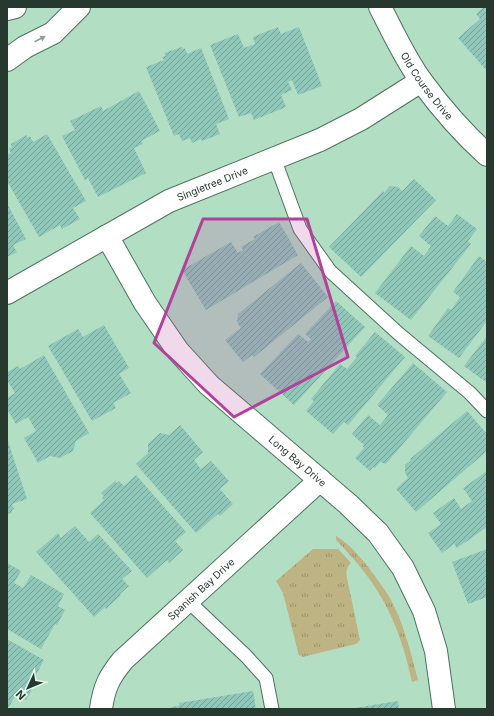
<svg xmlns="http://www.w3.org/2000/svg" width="494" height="716" viewBox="0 0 494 716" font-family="Inter,sans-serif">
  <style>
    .grass { fill: url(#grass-tufts) }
    .building { fill: url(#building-hatch) }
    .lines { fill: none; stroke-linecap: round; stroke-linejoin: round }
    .service-casing { stroke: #4b745c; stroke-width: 15 }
    .minor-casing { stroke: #4b745c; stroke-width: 24 }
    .tertiary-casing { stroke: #4b745c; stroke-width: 24 }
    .service { stroke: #fff; stroke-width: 13 }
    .minor { stroke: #fff; stroke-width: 22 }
    .tertiary { stroke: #fff; stroke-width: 22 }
    .oneway { fill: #939c96 }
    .marked { fill: #b3409a; fill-opacity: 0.2; stroke: #b3409a; stroke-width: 3; stroke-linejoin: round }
    .labels { text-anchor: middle; stroke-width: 3; stroke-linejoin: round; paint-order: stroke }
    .street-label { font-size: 10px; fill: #27392e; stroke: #e3f9eb }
  </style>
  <defs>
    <pattern id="grass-tufts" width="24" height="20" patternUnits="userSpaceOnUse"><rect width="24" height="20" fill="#beb382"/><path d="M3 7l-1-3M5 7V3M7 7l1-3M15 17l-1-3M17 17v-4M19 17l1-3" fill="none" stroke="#9a936b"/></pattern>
    <pattern id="building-hatch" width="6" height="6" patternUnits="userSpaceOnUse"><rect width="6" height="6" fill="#90c7b9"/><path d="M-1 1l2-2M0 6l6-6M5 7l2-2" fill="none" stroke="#76a397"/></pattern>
  </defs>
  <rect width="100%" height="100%" fill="#b2dec3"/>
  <!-- grass -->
  <g class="grass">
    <path d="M336 536C350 544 359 556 369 568 377 580 387 591 393 604 405 628 411 654 418 680L412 682C399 621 380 585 336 540Z"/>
    <path d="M313 549H338L351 563C346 568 346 571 347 578L360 640 356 644 302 657V655L299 656 283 593 276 581Z"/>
  </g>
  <!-- building -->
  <g class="building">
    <path d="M484 7H487V71L458 38 480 19 476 14Z"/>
    <path d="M278 27 281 34 299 27 322 86 298 95 292 80 288 82 292 90 281 95 286 107 254 120 251 113 239 117 210 45 238 34 244 48 255 44 253 37Z"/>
    <path d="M182 47 183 49 185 48 187 54 201 48 229 119 216 124 220 134 202 141 201 139 192 143 190 138 182 141 179 134 174 136 146 67 164 60 162 57 166 56 164 53Z"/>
    <path d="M139 91 160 131 141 141 143 144 134 148 146 173 98 197 88 178 85 180 62 136 75 130 70 121 101 106 103 111Z"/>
    <path d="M47 134 86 201 73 208 80 219 62 229 60 225 39 237 7 181V155L11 153 9 149 12 147 11 144 26 135 28 138 30 136 33 142Z"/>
    <path d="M414 179 436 200 361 277 329 247 383 191 384 193 390 186 398 187 402 191Z"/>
    <path d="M7 203 26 239 13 245 17 252 7 257Z"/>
    <path d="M457 214 477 229 468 241 471 244 411 320 375 293 411 246 424 256 431 246 419 236 435 216 448 226Z"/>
    <path d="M279 222 298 255 206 310 182 270 231 242 238 253 243 250 241 247 255 239 253 237Z"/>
    <path d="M479 256 487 262V321L459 358 428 336 448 308 451 310 460 297 453 292Z"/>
    <path d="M301 263 328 297 254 357 252 355 243 362 225 340 241 328 237 322 238 314Z"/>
    <path d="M336 301 365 327 294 405 260 374 298 334 308 342 311 339 305 334Z"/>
    <path d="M104 325 129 368 119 374 131 393 113 403 116 408 92 421 48 346 78 329 83 337Z"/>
    <path d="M375 332 405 357 348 425 344 422 333 434 306 411 314 401 311 399 340 364 347 369 357 357 355 356Z"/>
    <path d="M487 336V383L464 366Z"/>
    <path d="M44 355 89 433 76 441 73 451 60 458 50 456 38 463 24 438 36 431 28 417 16 424 7 409V398L15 393 7 380V372L18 366 20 369Z"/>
    <path d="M413 363 447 392 386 464 380 462 375 468 373 467 370 471 355 458 364 448 363 446 364 445 352 434 368 415 380 425 388 415 377 405Z"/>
    <path d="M467 411 487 434V451L416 512 396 489 408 478 405 473V465L411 460 410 459Z"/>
    <path d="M180 425 203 452 194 460 201 469 211 461 229 481 220 489 233 504 220 516 218 514 196 533 136 464 148 453V444L160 433 169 435Z"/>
    <path d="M7 438 27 499 12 504 14 509 12 510V513L7 514Z"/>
    <path d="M487 471V527L457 548 454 544 442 553 428 533 441 524 433 513 454 498 461 509 472 501 463 488Z"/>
    <path d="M136 475 186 532 175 541 183 550 169 563 167 560 147 578 90 513 104 500 102 498 104 496 101 493 115 481 117 483 119 481 124 486Z"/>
    <path d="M75 526 89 542 98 534 132 571 122 579 129 586 120 594 121 595 106 609 105 607 94 617 36 552 58 533 61 538Z"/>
    <path d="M487 549V597L468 604 452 562Z"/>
    <path d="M7 563 21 571 14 583 23 588 31 575 64 594 58 606 65 610 57 625 55 624 41 649 7 629Z"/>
    <path d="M7 639 44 660 32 682 36 683 26 700 16 694 9 707 7 706Z"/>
    <path d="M253 691 256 709H170L171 707 179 706V703Z"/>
    <path d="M398 701 399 709H355V708Z"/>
  </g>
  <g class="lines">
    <defs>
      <g id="service">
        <path d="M274 158 300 229 330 271 399 334 470 393 487 411"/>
        <path d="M188 601 246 656 266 678 272 709"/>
      </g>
      <g id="minor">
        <path id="s1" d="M380 7C393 32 405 59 422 82 441 108 463 133 487 155"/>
        <path id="s2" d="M107 236 145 303 178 351 209 385 348 504 378 533 403 568 424 611 436 651 444 709"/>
        <path id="s3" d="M7 293 169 201 320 140 361 119 421 81"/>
        <path id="s4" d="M101 709C104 687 109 677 123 660L320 480"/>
      </g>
      <g id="tertiary">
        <path d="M7 9 15 7"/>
        <path d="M7 60 25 47 53 33 79 7"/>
      </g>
    </defs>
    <!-- service casing -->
    <use href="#service" class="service-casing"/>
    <!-- minor casing -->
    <use href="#minor" class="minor-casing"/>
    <!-- tertiary casing -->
    <use href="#tertiary" class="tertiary-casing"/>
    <!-- service -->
    <use href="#service" class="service"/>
    <!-- minor -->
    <use href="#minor" class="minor"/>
    <!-- tertiary -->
    <use href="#tertiary" class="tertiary"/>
  </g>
  <!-- one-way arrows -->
  <defs><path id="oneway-solid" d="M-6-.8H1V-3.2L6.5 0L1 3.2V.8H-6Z"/></defs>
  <use class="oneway" href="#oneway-solid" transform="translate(40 39) rotate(-27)"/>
  <!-- marked area -->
  <path class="marked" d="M203 219H307L348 357 234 417 154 343Z"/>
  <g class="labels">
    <!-- street labels -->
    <g class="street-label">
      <text dy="4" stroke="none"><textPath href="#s1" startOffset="92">Old Course Drive</textPath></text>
      <text dy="4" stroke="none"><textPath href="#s3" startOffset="233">Singletree Drive</textPath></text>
      <text dy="4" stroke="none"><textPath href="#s2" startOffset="298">Long Bay Drive</textPath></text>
      <text dy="4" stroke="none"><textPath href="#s4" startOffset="160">Spanish Bay Drive</textPath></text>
    </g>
  </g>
  <!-- border -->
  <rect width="494" height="716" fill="none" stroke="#27392e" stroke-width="16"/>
  <!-- north arrow -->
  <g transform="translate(28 688) rotate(226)" stroke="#e3f9eb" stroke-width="3" paint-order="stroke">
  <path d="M0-3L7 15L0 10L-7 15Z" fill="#27392e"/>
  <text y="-6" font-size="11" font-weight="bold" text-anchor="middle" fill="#27392e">N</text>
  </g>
</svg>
